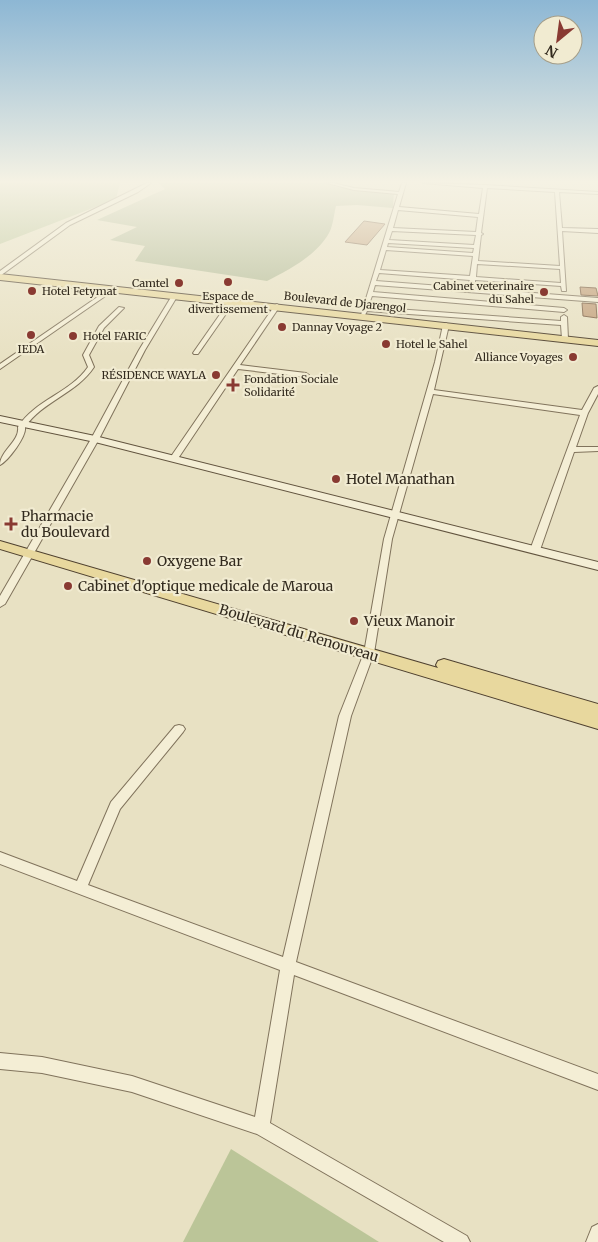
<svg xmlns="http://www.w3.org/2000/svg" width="598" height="1242" viewBox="0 0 598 1242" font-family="Merriweather,serif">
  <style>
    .green { fill: #bbc598 }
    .cemetery { fill: #b3bb96 }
    .building { fill: #c3a17c; stroke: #7d6044 }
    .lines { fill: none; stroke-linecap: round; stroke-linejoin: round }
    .minor-casing { stroke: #80735c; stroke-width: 2 }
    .secondary-casing { stroke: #62543f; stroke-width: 2 }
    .primary-casing { stroke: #4f412f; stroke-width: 2 }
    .minor { fill: #f4eed5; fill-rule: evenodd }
    .secondary { fill: #f4eed5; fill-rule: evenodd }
    .primary { fill: #e8d89e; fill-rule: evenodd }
    .poi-dot { fill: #893a32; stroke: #f1ebd1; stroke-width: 2 }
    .labels { text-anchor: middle; stroke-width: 4.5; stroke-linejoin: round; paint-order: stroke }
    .far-poi-label { font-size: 11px; fill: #322a1e; stroke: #f1ebd1; text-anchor: start }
    .far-street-label { font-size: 11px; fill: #322a1e; stroke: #f1ebd1 }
    .poi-label { font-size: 14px; fill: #322a1e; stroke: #f1ebd1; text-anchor: start }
    .street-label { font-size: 14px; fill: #322a1e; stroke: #f1ebd1 }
  </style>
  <rect width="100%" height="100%" fill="#e8e1c3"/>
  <!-- green -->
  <g class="green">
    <path d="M0 183H120L116 199 0 244Z"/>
    <path d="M231 1149 379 1242H183Z"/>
  </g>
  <!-- cemetery -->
  <path class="cemetery" d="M159 183H333L335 187 394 190 393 208 357 205 336 206C334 214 333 226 329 233 317 255 289 270 267 281L135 261 145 246 110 240 137 227 97 220 165 189Z"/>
  <!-- building -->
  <g class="building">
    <path d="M364 221 385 224 367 245 345 242Z"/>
    <path d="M580 287 596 288 598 296 581 295Z"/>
    <path d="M582 303 596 304 597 318 583 316Z"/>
  </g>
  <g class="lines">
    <defs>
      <g id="minor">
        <path d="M147 183H151L138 192 70 225 0 276V271L66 223Z"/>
        <path d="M327 183H333L354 188 399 192 402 183H406L399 207 479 214 483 188 423 183 485 185 598 192V194L559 192 562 228 598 229V233L562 231 566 291H562L561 286 475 280V284L472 286 469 284 470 280 379 273 376 281 598 298V302L375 285 373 292 564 308 567 310 564 312 372 296 368 307 561 321V317L564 315 567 317 568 339 565 341 562 339 561 325 367 311 365 315H361L398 194 354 190ZM487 188 555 192 560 266 478 261 481 235 483 234 481 233ZM398 210 478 217 476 232 393 228ZM392 231 476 235 474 245 389 240ZM388 243 474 248 473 253 387 247ZM386 250 473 256 470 276 380 270ZM477 264 560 269 561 283 476 277Z"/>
        <path d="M112 287 117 288 0 369V364Z"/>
        <path d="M173 294 178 295 145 350 99 439 5 604 0 607V596L91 439 139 350Z"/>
        <path d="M230 300 235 301 198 354H194L193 353Z"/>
        <path d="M277 304 280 306 240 365 306 373 309 375 306 377 238 369 177 460H171L170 458 275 305Z"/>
        <path d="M119 307 124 308 104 328 89 355 94 367C77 393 43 401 25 427 27 436 8 461 0 465 0 451 20 441 18 427 35 400 70 393 88 367L83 355 99 326Z"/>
        <path d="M446 323 449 325 434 390 582 410 594 388 598 386V394L588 413 576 447H598V451L574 452 540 550 538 552H532L530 550 580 415 433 394 392 539 374 653 351 716 296 962 598 1074V1090L294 975 270 1123 467 1236 470 1242H444L257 1134 132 1092 42 1073 0 1069V1053L42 1057 132 1076 255 1117 280 970 0 864V852L77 881 111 802 175 726 179 725 183 726 185 729 183 732 120 809 88 885 283 957 339 716 364 653 384 539 435 362 443 325Z"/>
        <path d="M598 1224V1242H586L592 1227Z"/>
      </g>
      <path id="secondary" d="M0 416 95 436 598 562V570L95 442 0 422Z"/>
      <g id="primary">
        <path d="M0 274 598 340V346L0 280Z"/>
        <path d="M0 541 438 668 436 665 438 661 444 659 598 704V729L0 549Z"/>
      </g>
    </defs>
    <!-- minor casing -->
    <use href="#minor" class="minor-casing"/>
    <!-- secondary casing -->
    <use href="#secondary" class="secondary-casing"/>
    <!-- primary casing -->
    <use href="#primary" class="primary-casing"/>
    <!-- minor -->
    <use href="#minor" class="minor"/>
    <!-- secondary -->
    <use href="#secondary" class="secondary"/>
    <!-- primary -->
    <use href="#primary" class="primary"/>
  </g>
  <!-- sky -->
  <linearGradient id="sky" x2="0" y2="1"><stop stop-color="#8db7d4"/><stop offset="0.51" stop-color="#f5f2e4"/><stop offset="1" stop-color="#f5f2e4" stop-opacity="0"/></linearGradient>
  <rect width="598" height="356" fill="url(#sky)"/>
  <!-- markers -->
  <g class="poi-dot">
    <circle cx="228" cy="282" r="5"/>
    <circle cx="179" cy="283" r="5"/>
    <circle cx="32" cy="291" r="5"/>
    <circle cx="544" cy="292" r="5"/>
    <circle cx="282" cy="327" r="5"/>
    <circle cx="31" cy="335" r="5"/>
    <circle cx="73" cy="336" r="5"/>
    <circle cx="386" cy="344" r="5"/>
    <circle cx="573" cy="357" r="5"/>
    <circle cx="216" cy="375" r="5"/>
    <path d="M230.5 377.5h5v5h5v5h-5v5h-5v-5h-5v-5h5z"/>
    <circle cx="336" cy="479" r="5"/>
    <path d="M8.5 516.5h5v5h5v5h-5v5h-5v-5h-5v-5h5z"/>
    <circle cx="147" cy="561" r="5"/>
    <circle cx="68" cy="586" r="5"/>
    <circle cx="354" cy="621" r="5"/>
  </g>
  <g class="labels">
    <!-- far-poi labels -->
    <g class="far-poi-label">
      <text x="169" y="287" text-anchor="end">Camtel</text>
      <text x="534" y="290" text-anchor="end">Cabinet veterinaire<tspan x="534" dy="13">du Sahel</tspan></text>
      <text x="42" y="295">Hotel Fetymat</text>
      <text x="228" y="300" text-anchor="middle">Espace de<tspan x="228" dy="13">divertissement</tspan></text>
      <text x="292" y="331">Dannay Voyage 2</text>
      <text x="83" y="340">Hotel FARIC</text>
      <text x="396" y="348">Hotel le Sahel</text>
      <text x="31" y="353" text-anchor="middle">IEDA</text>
      <text x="563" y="361" text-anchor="end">Alliance Voyages</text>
      <text x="206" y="379" text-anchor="end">RÉSIDENCE WAYLA</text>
      <text x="244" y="383">Fondation Sociale<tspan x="244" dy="13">Solidarité</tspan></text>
    </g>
    <!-- far-street labels -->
    <g class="far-street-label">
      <text transform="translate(345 302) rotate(6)" y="4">Boulevard de Djarengol</text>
    </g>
    <!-- poi labels -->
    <g class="poi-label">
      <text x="346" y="484">Hotel Manathan</text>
      <text x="21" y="521">Pharmacie<tspan x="21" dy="16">du Boulevard</tspan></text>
      <text x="157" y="566">Oxygene Bar</text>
      <text x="78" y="591">Cabinet d'optique medicale de Maroua</text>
      <text x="364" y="626">Vieux Manoir</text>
    </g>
    <!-- street labels -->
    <g class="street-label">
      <text transform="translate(299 633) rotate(17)" y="5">Boulevard du Renouveau</text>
    </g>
  </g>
  <!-- north arrow -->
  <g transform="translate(558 40) rotate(209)"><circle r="24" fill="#f1ebd1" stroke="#a59e89"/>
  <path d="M0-4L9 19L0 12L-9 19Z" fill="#893a32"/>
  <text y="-8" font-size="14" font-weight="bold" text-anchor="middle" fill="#322a1e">N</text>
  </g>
</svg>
